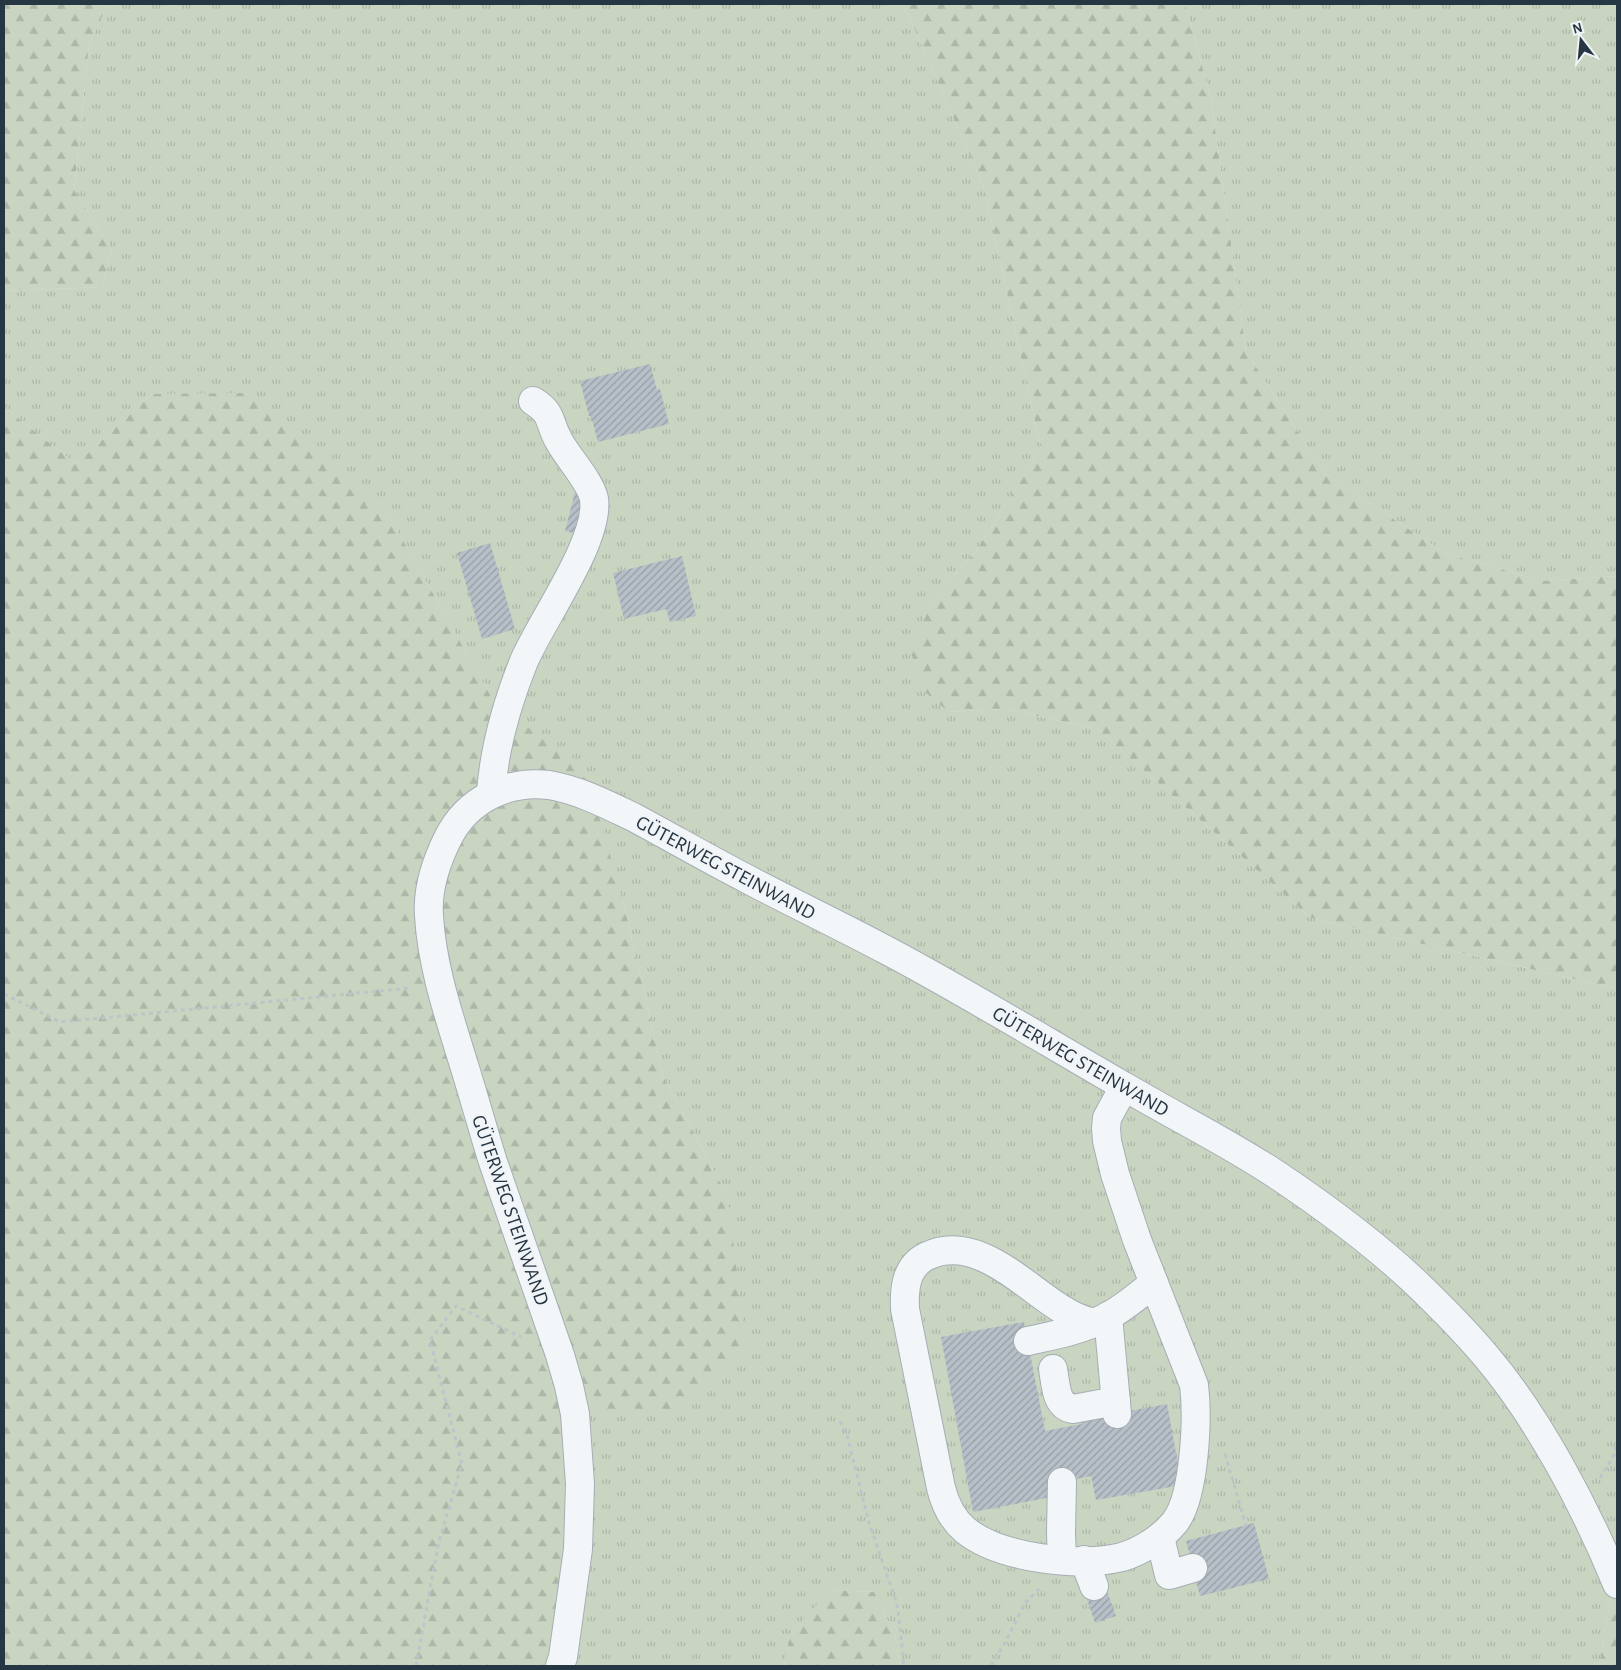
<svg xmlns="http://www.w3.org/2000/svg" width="1621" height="1670" viewBox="0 0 1621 1670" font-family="'Alegreya Sans',sans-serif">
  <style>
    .grass { fill: url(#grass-tufts) }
    .forest { fill: url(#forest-firs) }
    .building { fill: url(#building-hatch) }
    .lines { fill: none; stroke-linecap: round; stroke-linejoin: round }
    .minor-casing { stroke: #a5aeb5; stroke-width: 30 }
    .path { stroke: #bec4c9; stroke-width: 3; stroke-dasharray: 4 4; stroke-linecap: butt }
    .minor { stroke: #f3f6f8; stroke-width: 28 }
    .labels { text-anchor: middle; stroke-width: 4.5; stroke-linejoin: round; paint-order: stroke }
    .street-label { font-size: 20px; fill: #273643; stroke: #f0f4f7 }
  </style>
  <defs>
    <pattern id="grass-tufts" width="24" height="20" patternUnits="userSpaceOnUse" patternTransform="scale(1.25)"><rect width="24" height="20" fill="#c9d5c1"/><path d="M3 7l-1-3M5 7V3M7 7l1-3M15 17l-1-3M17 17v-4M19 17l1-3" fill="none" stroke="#adb7a7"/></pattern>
    <pattern id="forest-firs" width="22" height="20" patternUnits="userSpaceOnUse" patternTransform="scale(1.25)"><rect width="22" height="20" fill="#c9d5c1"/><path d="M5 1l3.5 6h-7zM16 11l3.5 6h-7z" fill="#adb7a7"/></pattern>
    <pattern id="building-hatch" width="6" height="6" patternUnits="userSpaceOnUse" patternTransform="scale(1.25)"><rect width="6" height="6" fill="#b7c0c8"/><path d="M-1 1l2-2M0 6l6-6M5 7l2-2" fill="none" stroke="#959da4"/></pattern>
  </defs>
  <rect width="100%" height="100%" fill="#e0e6ea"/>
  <!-- grass -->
  <g class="grass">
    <path d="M108 4H901L912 23 984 188 1041 449 976 551 928 607 949 712 1005 709 1097 729 1311 918 1617 989V1564L1599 1666H900L895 1635 874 1592 831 1590 789 1636 785 1666H560L575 1414 728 1197 663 1076 623 900 497 707 388 514 152 394 76 464 4 407V291L102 287 112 249 74 190 89 45Z"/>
    <path d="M1185 4H1617V576L1542 581 1445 553 1324 473 1246 351 1211 99Z"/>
  </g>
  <!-- forest -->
  <g class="forest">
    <path d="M4 4H108L89 45 74 190 112 249 102 287 4 291Z"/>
    <path d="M901 4H1185L1211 99 1246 351 1324 473 1445 553 1542 581 1617 576V989L1311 918 1097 729 1005 709 949 712 919 687 911 651 928 607 976 551 1041 449 984 188 912 23Z"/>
    <path d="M246 393 388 514 497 707 584 765 623 900 663 1076 728 1197 746 1350 680 1409 575 1414 560 1666H4V407L76 464 152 394Z"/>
    <path d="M1617 1564V1666H1599Z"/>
    <path d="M830 1590 874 1592 895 1635 900 1666H785L789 1636Z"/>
  </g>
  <!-- building -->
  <g class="building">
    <path d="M650 364 657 390 660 389 669 424 598 442 591 416H589L580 381Z"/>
    <path d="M575 492 587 495 578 534 565 531Z"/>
    <path d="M490 543 515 629 482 639 457 553Z"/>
    <path d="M682 556 696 616 670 622 666 609 624 619 613 573Z"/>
    <path d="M1024 1322 1045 1431 1082 1424 1081 1420 1167 1404 1182 1485 1096 1500 1091 1476 1062 1482 1057 1496 973 1512 941 1337Z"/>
    <path d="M1254 1523 1269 1579 1200 1596 1186 1541Z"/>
    <path d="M1104 1583 1116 1616 1095 1623 1084 1590Z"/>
  </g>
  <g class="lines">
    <defs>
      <g id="minor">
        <path d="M491 793C494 750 508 701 524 661 541 621 600 540 594 499 591 482 568 458 559 441 548 422 554 414 533 401"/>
        <path d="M1108 1316 1117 1414"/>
        <path d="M1093 1323C1083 1320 1073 1316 1065 1311 1025 1288 977 1232 927 1256 906 1266 904 1288 905 1309L941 1488C945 1504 952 1519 965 1530 999 1558 1080 1568 1122 1557 1142 1551 1162 1538 1175 1522 1195 1496 1198 1417 1194 1385L1137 1240 1115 1174 1107 1141 1106 1128 1107 1118 1124 1087"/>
        <path d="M1028 1341C1055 1335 1082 1330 1107 1317 1124 1308 1139 1295 1154 1283"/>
        <path d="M1053 1369C1056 1384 1055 1406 1073 1409L1116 1401"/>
        <path d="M1160 1537 1169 1575 1193 1568"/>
        <path d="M1062 1560 1061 1533 1062 1482"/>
        <path d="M1084 1560 1094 1586"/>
        <path d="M560 1666 563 1657 578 1549 580 1484 575 1414 569 1386 560 1355C538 1291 515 1227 493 1162 483 1130 474 1097 464 1065 449 1016 432 967 429 916 427 889 436 862 448 838 467 800 507 780 549 785 579 790 608 805 635 818 674 839 712 861 751 881 797 905 843 927 888 951 969 994 1047 1042 1127 1088 1176 1117 1229 1143 1277 1175 1325 1207 1372 1242 1414 1281 1438 1304 1463 1329 1485 1355 1538 1417 1586 1508 1617 1584"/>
      </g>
    </defs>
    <!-- minor casing -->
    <use href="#minor" class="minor-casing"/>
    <!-- path -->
    <g class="path">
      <path d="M4 994 60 1022 410 988"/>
      <path d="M840 1421 847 1435 869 1523 896 1601 899 1617 904 1666"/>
      <path d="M1225 1454 1246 1526"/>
      <path d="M1600 1478 1614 1455 1617 1441"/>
      <path d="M416 1666 438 1545 462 1464 430 1340 456 1306 521 1337"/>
      <path d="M991 1666 1006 1641 1025 1603 1039 1589"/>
    </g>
    <!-- minor -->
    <use href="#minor" class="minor"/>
  </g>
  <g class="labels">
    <!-- street labels -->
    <g class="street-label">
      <text transform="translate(726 867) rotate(28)" y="7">GÜTERWEG STEINWAND</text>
      <text transform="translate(1081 1061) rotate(30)" y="7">GÜTERWEG STEINWAND</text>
      <text transform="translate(511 1210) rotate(71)" y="7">GÜTERWEG STEINWAND</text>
    </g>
  </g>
  <!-- border -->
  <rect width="1621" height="1670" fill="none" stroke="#273643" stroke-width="10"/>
  <!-- north arrow -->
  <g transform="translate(1581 40) rotate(344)" stroke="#f0f4f7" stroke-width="4" paint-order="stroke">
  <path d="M0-4L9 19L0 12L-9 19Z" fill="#273643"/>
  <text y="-8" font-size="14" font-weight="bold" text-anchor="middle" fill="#273643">N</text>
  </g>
</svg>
